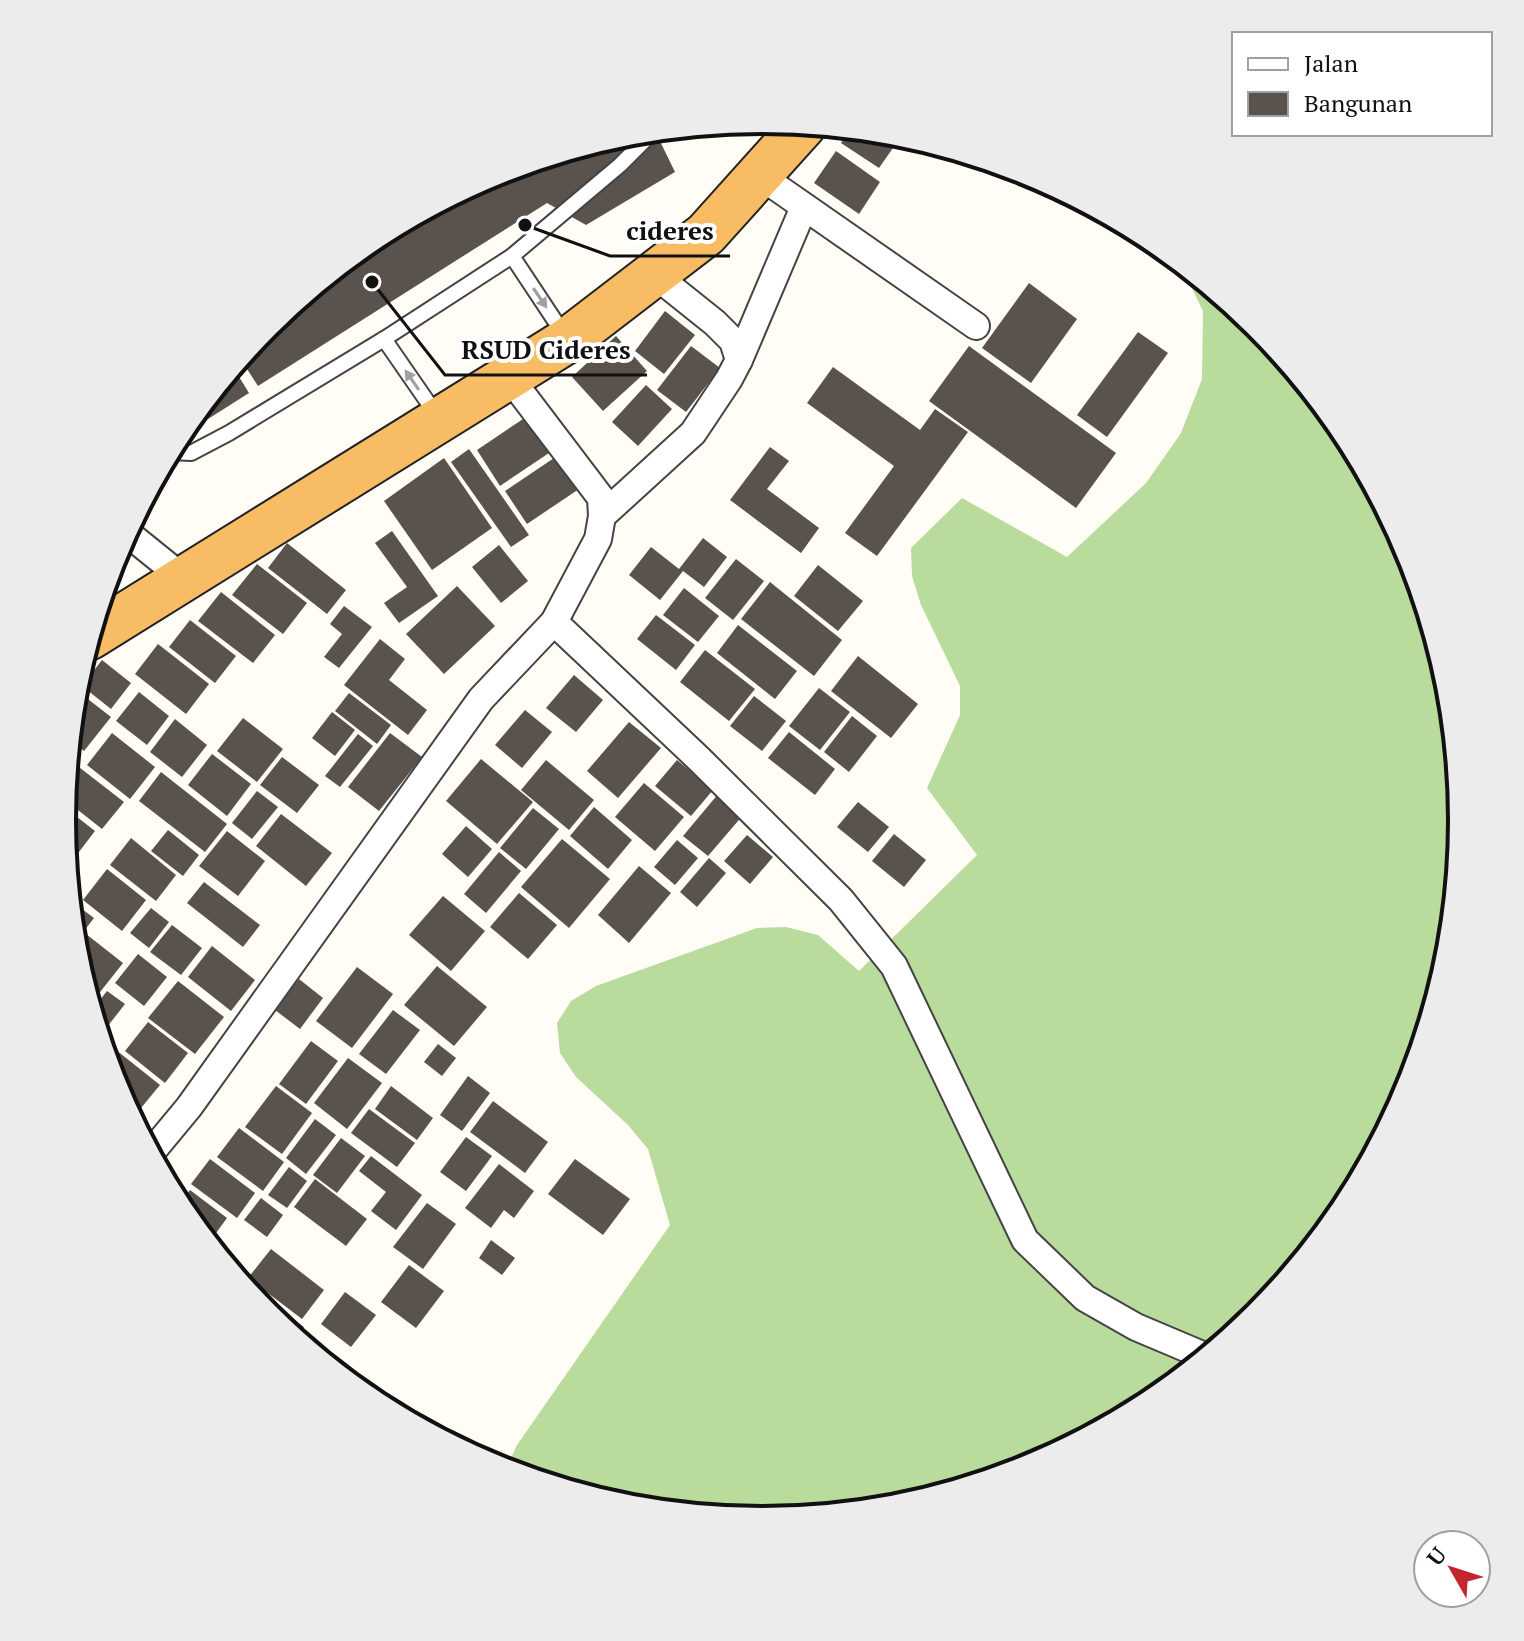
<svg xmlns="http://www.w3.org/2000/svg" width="1524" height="1641" viewBox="0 0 1524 1641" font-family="'PT Serif',serif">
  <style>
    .forest { fill: #b9dc9c }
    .building { fill: #5a524d }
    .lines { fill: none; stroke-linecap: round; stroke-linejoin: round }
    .service-casing { stroke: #444; stroke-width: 18 }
    .minor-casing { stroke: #444; stroke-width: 30 }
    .trunk-casing { stroke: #222; stroke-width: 48 }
    .service { stroke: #fff; stroke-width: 14 }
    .minor { stroke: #fff; stroke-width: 26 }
    .trunk { stroke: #f7bc64; stroke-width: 44 }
    .oneway { fill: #a0a0a0 }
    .rim { fill: none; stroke: #111; stroke-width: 4 }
    .leader { fill: none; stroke: #111; stroke-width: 3 }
    .callout-dot { fill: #111; stroke: #fff; stroke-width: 3 }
    .callout-label { font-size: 26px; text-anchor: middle; font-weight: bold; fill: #111; stroke: #fff; stroke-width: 8; stroke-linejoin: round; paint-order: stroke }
  </style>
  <rect width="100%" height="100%" fill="#fffdf5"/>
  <!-- forest -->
  <path class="forest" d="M1179 262 1257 326 1344 432 1409 553 1449 684 1462 821 1448 958 1409 1089 1344 1210 1257 1316 1151 1403 1029 1467 898 1507 762 1520 625 1507 505 1471 517 1445 670 1225 648 1149 628 1125 576 1077 560 1053 557 1023 571 1001 596 986 757 928 786 927 818 935 859 971 977 855 927 788 960 715V686L921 605 912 576 911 548 962 498 1067 557 1146 483 1181 433 1202 379 1203 311Z"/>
  <!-- building -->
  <g class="building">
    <path d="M851 129 899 134 902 135 879 168 841 143Z"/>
    <path d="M655 131 675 172 586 225 547 203 258 386 240 358 267 325 373 238 495 174 626 134Z"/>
    <path d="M836 151 880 182 859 214 814 183Z"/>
    <path d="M1029 283 1077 319 1031 383 982 348Z"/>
    <path d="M665 311 695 335 664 374 635 351Z"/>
    <path d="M1138 332 1168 353 1107 437 1077 415Z"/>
    <path d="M616 336 647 371 603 411 572 377Z"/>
    <path d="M691 346 720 368 686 412 657 390Z"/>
    <path d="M969 346 1116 453 1076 508 929 401Z"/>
    <path d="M233 367 249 393 208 419 200 407Z"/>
    <path d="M833 367 920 430 935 409 968 432 877 556 845 533 894 466 807 403Z"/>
    <path d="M646 385 672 409 638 446 612 422Z"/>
    <path d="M526 417 549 453 500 486 477 450Z"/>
    <path d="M770 447 789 461 767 489 819 528 801 553 730 500Z"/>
    <path d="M469 449 529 535 511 547 451 462Z"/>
    <path d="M557 456 579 489 527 524 505 491Z"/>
    <path d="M444 458 492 528 432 570 384 501Z"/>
    <path d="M392 531 438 596 399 623 384 603 407 587 375 543Z"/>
    <path d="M703 538 727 557 704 587 683 571 660 600 629 575 651 547 679 569Z"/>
    <path d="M287 543 346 590 327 614 268 568Z"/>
    <path d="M499 545 528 581 501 603 472 567Z"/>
    <path d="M736 559 764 581 733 620 705 598Z"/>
    <path d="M257 564 307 603 283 634 232 595Z"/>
    <path d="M818 565 863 601 838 631 794 596Z"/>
    <path d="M770 582 842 640 814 676 741 619Z"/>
    <path d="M457 586 495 626 444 674 406 634Z"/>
    <path d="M684 588 719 616 698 642 663 615Z"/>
    <path d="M221 592 275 635 253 663 198 621Z"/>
    <path d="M344 606 372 627 339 668 324 657 342 634 330 624Z"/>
    <path d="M656 615 695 645 676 670 637 639Z"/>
    <path d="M190 620 236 656 215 683 169 647Z"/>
    <path d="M738 625 797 671 775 699 717 653Z"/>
    <path d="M380 639 405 659 389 680 427 710 408 735 344 685Z"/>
    <path d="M158 644 209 684 186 714 135 674Z"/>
    <path d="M705 650 755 689 729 721 680 682Z"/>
    <path d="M858 656 918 704 891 738 831 691Z"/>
    <path d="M102 660 131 683 111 709 82 686Z"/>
    <path d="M574 675 603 700 576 732 546 708Z"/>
    <path d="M819 688 850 712 820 750 789 726Z"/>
    <path d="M75 689 111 717 84 751 70 740Z"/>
    <path d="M139 692 169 716 147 745 116 721Z"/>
    <path d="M349 693 391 725 377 744 335 711Z"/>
    <path d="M754 696 786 721 762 751 730 726Z"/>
    <path d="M525 710 552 732 522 768 495 745Z"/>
    <path d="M332 712 355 730 335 756 312 738Z"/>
    <path d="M852 716 877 736 849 772 824 752Z"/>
    <path d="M243 718 283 749 257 782 217 751Z"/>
    <path d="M175 719 207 745 182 777 150 752Z"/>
    <path d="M629 722 661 748 618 798 587 771Z"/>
    <path d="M789 732 835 769 815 795 768 758Z"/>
    <path d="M112 733 155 767 130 799 87 765Z"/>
    <path d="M390 733 422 757 379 811 348 787Z"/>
    <path d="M358 734 373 746 340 787 325 776Z"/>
    <path d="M69 746 79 754 67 770Z"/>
    <path d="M212 754 251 784 227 816 188 785Z"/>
    <path d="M282 757 319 785 297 813 260 785Z"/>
    <path d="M481 759 533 802 497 844 446 801Z"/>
    <path d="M546 760 594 800 569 830 521 790Z"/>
    <path d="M677 760 713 790 691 816 655 786Z"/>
    <path d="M75 764 124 802 102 829 64 799 67 775Z"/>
    <path d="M161 772 227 824 205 852 139 801Z"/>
    <path d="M644 783 684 817 655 851 615 817Z"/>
    <path d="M257 791 278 807 252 839 232 823Z"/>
    <path d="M719 793 744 814 708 856 683 836Z"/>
    <path d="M858 802 889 827 868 852 837 827Z"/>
    <path d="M63 806 95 831 72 861 66 856Z"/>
    <path d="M594 807 632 840 608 869 570 836Z"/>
    <path d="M533 808 559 829 526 869 500 848Z"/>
    <path d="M281 814 332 853 306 886 256 846Z"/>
    <path d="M466 826 492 849 468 877 442 854Z"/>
    <path d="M168 830 199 855 183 876 151 851Z"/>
    <path d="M227 831 265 861 238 896 199 866Z"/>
    <path d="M894 834 926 860 904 887 872 861Z"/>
    <path d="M747 835 773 857 750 884 724 861Z"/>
    <path d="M131 838 176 875 156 901 110 865Z"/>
    <path d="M562 839 610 879 569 928 521 887Z"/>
    <path d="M677 840 698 858 675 885 654 867Z"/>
    <path d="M499 852 521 871 486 913 464 894Z"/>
    <path d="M709 858 726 873 697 907 680 892Z"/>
    <path d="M639 866 671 893 629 943 598 915Z"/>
    <path d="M107 869 146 900 122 931 83 900Z"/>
    <path d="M204 882 260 925 243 947 187 903Z"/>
    <path d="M519 893 557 925 528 959 490 927Z"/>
    <path d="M443 896 485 931 451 971 409 935Z"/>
    <path d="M70 900 94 918 74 944Z"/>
    <path d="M151 908 169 922 149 948 130 933Z"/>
    <path d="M172 925 202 948 181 975 150 952Z"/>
    <path d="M86 934 123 963 97 996 84 986 75 957V949Z"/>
    <path d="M212 946 255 980 231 1011 188 977Z"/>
    <path d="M138 954 167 977 144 1006 115 983Z"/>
    <path d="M437 966 487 1007 454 1046 404 1005Z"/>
    <path d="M357 967 393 994 352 1048 316 1021Z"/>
    <path d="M299 979 323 998 300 1029 275 1010Z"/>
    <path d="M178 981 224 1017 195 1054 148 1018Z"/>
    <path d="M107 991 125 1004 100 1036 88 999 96 1005Z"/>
    <path d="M393 1010 420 1030 386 1074 359 1054Z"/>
    <path d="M148 1022 188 1053 165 1083 125 1051Z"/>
    <path d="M311 1041 338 1061 306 1104 279 1084Z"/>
    <path d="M438 1044 456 1058 442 1076 424 1062Z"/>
    <path d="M111 1046 160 1085 141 1108 115 1088 105 1054Z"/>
    <path d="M348 1058 382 1083 347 1129 314 1103Z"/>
    <path d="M468 1076 490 1093 462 1131 440 1115Z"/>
    <path d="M276 1086 312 1113 282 1154 245 1127Z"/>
    <path d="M391 1086 433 1118 417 1140 375 1109Z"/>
    <path d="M120 1098 143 1115 135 1125 122 1101Z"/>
    <path d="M493 1101 548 1142 525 1173 470 1132Z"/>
    <path d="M369 1109 415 1143 397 1167 351 1133Z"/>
    <path d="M315 1119 336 1135 306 1174 286 1158Z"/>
    <path d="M239 1128 284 1162 263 1191 217 1157Z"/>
    <path d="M466 1137 492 1156 466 1191 440 1172Z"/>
    <path d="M341 1138 365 1156 337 1193 313 1175Z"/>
    <path d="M371 1156 422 1195 396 1230 371 1211 386 1192 359 1171Z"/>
    <path d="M210 1159 255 1193 237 1218 191 1184Z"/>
    <path d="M575 1159 630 1199 603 1235 548 1194Z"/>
    <path d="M499 1164 534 1191 514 1218 504 1210 491 1228 465 1208Z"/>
    <path d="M289 1167 307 1181 287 1208 268 1195Z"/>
    <path d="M315 1179 367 1219 346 1246 294 1207Z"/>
    <path d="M190 1190 227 1218 208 1244 178 1206Z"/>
    <path d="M261 1198 283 1215 267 1237 244 1220Z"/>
    <path d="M427 1203 456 1224 423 1269 393 1247Z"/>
    <path d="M491 1240 515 1258 502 1275 479 1258Z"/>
    <path d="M271 1249 324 1290 302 1319 248 1278Z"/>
    <path d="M409 1265 444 1291 416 1328 381 1302Z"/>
    <path d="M242 1281 304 1327 295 1339 267 1315 240 1283Z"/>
    <path d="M345 1292 376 1315 351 1347 321 1324Z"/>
  </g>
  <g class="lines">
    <defs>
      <g id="service">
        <path d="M512 256 565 336"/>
        <path d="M384 339 438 417"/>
        <path d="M169 452 191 453 229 433 384 339 512 256 620 165 654 131"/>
      </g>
      <g id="minor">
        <path d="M759 175 976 326"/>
        <path d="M739 360 804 207"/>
        <path d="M602 516 693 433 729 379 739 360 733 341 715 323 655 275"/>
        <path d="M126 532 183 578"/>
        <path d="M554 622 699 759 841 900 894 966 1025 1240 1085 1298 1136 1327 1207 1357"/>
        <path d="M150 1154 189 1107 481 699 554 622 598 539 602 516 601 498 510 378"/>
      </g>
      <path id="trunk" d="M90 637 568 340 706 234 804 125"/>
    </defs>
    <!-- service casing -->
    <use href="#service" class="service-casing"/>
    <!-- minor casing -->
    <use href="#minor" class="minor-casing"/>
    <!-- trunk casing -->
    <use href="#trunk" class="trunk-casing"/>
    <!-- service -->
    <use href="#service" class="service"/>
    <!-- minor -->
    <use href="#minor" class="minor"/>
    <!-- trunk -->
    <use href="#trunk" class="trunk"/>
  </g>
  <!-- one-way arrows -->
  <defs><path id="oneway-solid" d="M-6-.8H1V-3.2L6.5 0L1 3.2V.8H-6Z" transform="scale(2)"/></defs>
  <g class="oneway">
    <use href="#oneway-solid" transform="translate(540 298) rotate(56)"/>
    <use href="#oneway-solid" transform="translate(412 380) rotate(-125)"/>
  </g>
  <!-- crop -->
  <path d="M0 0H1524V1641H0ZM76 820a686 686 0 1 1 1372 0a686 686 0 1 1-1372 0Z" fill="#ececec" fill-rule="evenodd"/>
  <path class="rim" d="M76 820a686 686 0 1 1 1372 0a686 686 0 1 1-1372 0Z"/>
  <!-- callouts -->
  <path class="leader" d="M525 225L610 256H730M372 282L445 375H647"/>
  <g class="callout-dot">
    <circle cx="525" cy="225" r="8"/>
    <circle cx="372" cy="282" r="8"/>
  </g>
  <g class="callout-label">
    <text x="670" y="240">cideres</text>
    <text x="546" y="359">RSUD Cideres</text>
  </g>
  <!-- legend -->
  <rect x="1232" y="32" width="260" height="104" fill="#ffffff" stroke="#a0a0a0" stroke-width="2"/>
  <rect x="1248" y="58" width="40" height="12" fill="#ffffff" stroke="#a0a0a0" stroke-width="2"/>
  <text x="1304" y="72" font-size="24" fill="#111111">Jalan</text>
  <rect x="1248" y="92" width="40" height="24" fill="#5a524d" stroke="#a0a0a0" stroke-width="2"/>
  <text x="1304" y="112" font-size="24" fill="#111111">Bangunan</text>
  <!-- north arrow -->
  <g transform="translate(1452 1569) rotate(309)"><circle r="38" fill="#ffffff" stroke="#a0a0a0" stroke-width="2"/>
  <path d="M0-6L14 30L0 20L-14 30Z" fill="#c4262e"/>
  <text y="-12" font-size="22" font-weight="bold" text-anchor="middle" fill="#111111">U</text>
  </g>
</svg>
